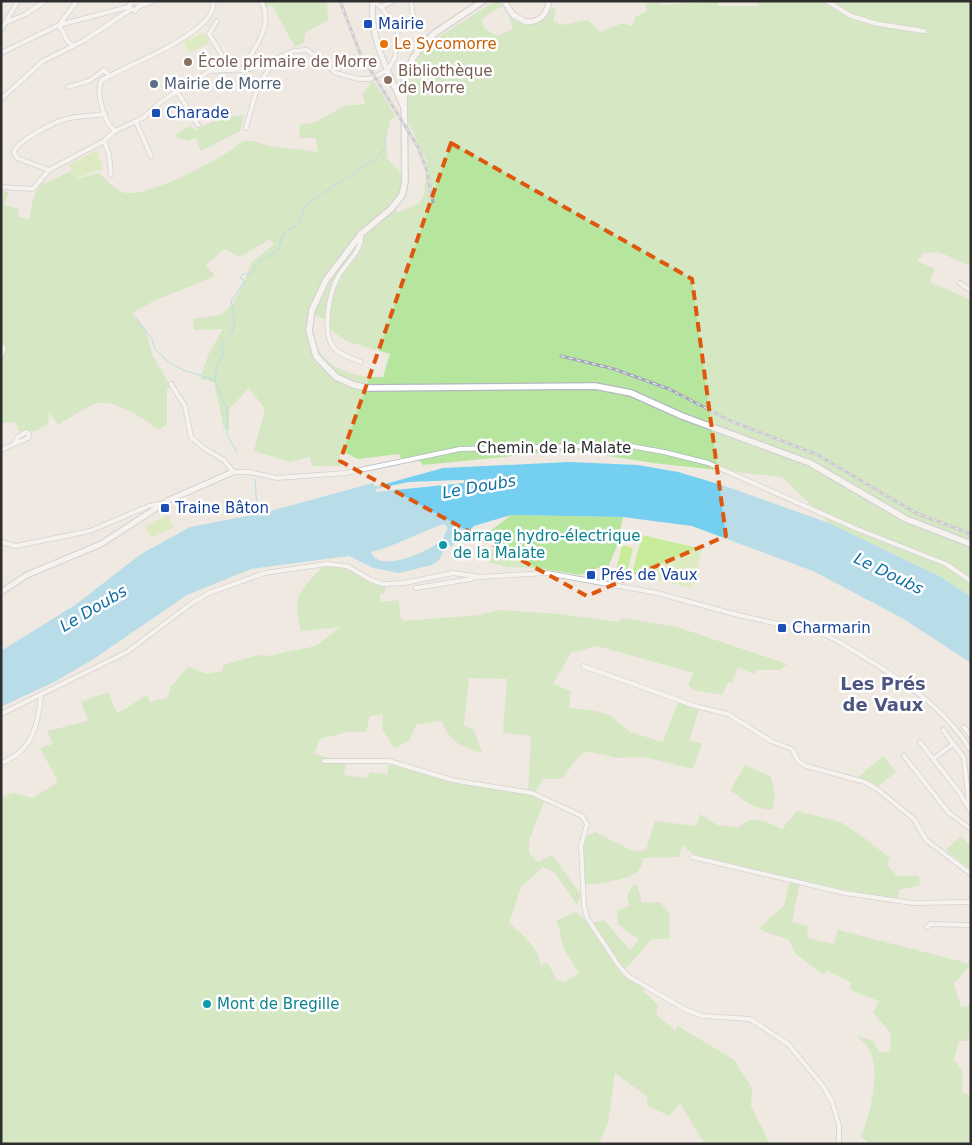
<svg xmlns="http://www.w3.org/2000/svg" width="972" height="1145" viewBox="0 0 972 1145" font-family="'DejaVu Sans',sans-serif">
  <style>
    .green { fill: #b6e59e; fill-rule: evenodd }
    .pitch { fill: #c9ec9a }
    .water { fill: #75cff0; fill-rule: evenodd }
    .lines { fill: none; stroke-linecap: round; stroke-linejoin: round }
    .stream { stroke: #75cff0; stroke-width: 1 }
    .minor-casing { stroke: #b4b7c1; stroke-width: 5.5 }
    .tertiary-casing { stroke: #b4b7c1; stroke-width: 7 }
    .secondary-casing { stroke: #b4b7c1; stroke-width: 8 }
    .minor { stroke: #fff; stroke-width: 4 }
    .tertiary { stroke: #fff; stroke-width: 5 }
    .secondary { stroke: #fff; stroke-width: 5.5 }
    .rail-casing { stroke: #a3a6b8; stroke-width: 3 }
    .rail { stroke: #fff; stroke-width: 1; stroke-dasharray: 4; stroke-linecap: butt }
    .marked { fill: none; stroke: #df570e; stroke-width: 4; stroke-dasharray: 10 6; stroke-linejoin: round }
    .transit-dot { fill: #1a4fb4; stroke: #fff; stroke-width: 2 }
    .food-dot { fill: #e8710a; stroke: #fff; stroke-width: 2 }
    .education-dot { fill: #8d6e63; stroke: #fff; stroke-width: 2 }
    .service-dot { fill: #5c6f8a; stroke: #fff; stroke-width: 2 }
    .culture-dot { fill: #0f9aa8; stroke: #fff; stroke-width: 2 }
    .labels { text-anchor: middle; stroke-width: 5; stroke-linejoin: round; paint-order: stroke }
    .transit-label { font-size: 15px; fill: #164399; stroke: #fff; text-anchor: start }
    .food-label { font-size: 15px; fill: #c56008; stroke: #fff; text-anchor: start }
    .education-label { font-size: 15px; fill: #785e54; stroke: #fff; text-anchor: start }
    .service-label { font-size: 15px; fill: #4e5e75; stroke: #fff; text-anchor: start }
    .street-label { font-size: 15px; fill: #2e2e2e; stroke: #fff }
    .culture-label { font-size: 15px; fill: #0d838f; stroke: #fff; text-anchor: start }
    .water-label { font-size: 16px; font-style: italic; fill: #0d6fa3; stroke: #fff }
    .quarter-label { font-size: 18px; font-weight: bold; fill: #4d5680; stroke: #fff }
  </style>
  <rect width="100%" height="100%" fill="#efe9e1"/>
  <!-- green -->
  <g class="green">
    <path d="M263 1H327L328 20 305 33 304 42 295 47 272 5 265 7Z"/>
    <path d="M495 1H500L502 6 481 19 485 29 497 36 513 29 509 17C528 29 540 29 552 8L556 9 553 21 562 25 587 20 600 32 623 23 632 26 635 17 647 11 645 4 659 1 661 5 718 1V6H757L758 1H971V266L939 252 924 253 917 261 935 269 930 282 971 300V597L941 577 829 523 782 477 653 463 571 450 423 465 415 456 402 460 399 454 358 459 344 452 340 454 341 466H312L310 457 289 462 254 451 265 409 249 388 229 409V429H224L214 382 200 379 209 353 223 329 194 330 193 319 221 315 232 305 245 281 251 263 274 244 270 239 240 257 224 249 206 265 215 276 156 300 132 313 146 331 152 354 171 387 167 389V424L158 430C145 419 113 397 95 404 82 409 70 418 58 425L49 412 48 424 35 431H19L16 422 1 423V191L9 192 4 205 19 209 18 216 29 220C34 203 30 196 43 182L46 183 71 171 76 179 99 173C108 180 115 192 127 193 151 196 224 158 243 141H254L269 146 318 152 316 138H299L300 125 316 122 344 106 365 104 362 95 373 80 396 117 390 120 386 138 387 158 403 176 400 190 391 206 398 212 418 204 424 196 427 162 408 121V88L411 72 421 52 434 40ZM313 315 330 321V329L346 341 390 354 383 377C342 378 308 361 313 315Z"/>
    <path d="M244 115 240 131 201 151 196 138 188 141 174 136 191 125 194 130 219 119Z"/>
    <path d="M511 515 623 517 617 546 608 567H600L580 575 538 568 506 567 489 562 486 553 504 544 485 542 488 533Z"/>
    <path d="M323 566H341L369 582 385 586V594H380V602L399 600 400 616 404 621 480 615 499 610 559 614 619 622 621 618 677 627 787 664 780 670H758L754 674 738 667 732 683 728 682 722 695 693 690 688 685 694 673 597 646 571 653 553 684 571 691 569 708 597 711 611 716 630 732 663 742 678 702 699 710 689 740 702 744 693 769 644 757 618 758 586 751 575 761 562 779H543L533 795 544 801 529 841V853L538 862 552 855 581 895 577 905 555 873 543 867 521 887 509 923C522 934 539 948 541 966L547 962 557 980 565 982 579 973 564 949 557 920 577 912 589 924 604 920 630 950 639 940 618 924 617 911 629 906 627 896 632 886 637 884 642 903 660 902 670 914 669 939H652L621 974 643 987 644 992 658 1005 656 1014 675 1031 678 1026 734 1060 752 1088 751 1106 769 1142 772 1144H708L701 1138 680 1103 669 1116 648 1106 647 1097 615 1073 608 1123 598 1144H1V798L13 793 33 798 58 782 40 748 53 744 47 731 88 721 81 702 108 692 117 713C129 708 136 701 147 695L150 702 168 697 170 688 188 667 207 674 223 671V665L258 655 267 656 316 646 340 627 301 631C291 597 300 591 323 566ZM469 678 507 679 503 733 531 736 528 793 449 782 419 770 389 764 387 775 370 772 366 778 344 775 346 763 315 754 319 739 348 732H366L370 716 383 714 382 729 394 748 409 741 416 725 442 721C449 742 462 747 482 753L474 730 464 725Z"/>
    <path d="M883 756 896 772 878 786 869 781 857 778Z"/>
    <path d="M745 765 771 777 775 796 773 809C757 812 742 799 730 790Z"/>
    <path d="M797 811 840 822 863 837 890 858 887 864 897 876H919L920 885 899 890 898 899 800 882 792 922 808 926 807 938 834 944 838 930 971 964 954 984 961 1007 971 1005V1010L968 1041H959L954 1060 963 1072 962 1092 971 1096V1144H870L861 1136C870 1117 882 1067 868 1047 865 1043 860 1040 857 1036L873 1041 879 1052 891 1051 890 1032 873 1013 879 1001 850 990 851 983 827 970 823 975 796 954 788 939 765 932 759 928 784 906 790 880 728 863 698 858 682 845 679 857 643 858C642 864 641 869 636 873 623 881 600 883 585 885L583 850 587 836 595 832 633 851 646 850 655 821 696 826 700 814 717 825 738 828C752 813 766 822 782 829Z"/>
    <path d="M961 836 971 847V870L946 850Z"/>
  </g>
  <!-- pitch -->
  <g class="pitch">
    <path d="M204 32 209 43 189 53 184 42Z"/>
    <path d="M97 150 103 169 76 178 68 165Z"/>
    <path d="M168 515 174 527 151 538 145 526Z"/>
    <path d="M642 535 702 549 692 588 632 573Z"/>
    <path d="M622 545 633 548 627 573 616 570Z"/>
  </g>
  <!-- water -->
  <path class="water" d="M569 462 638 465 678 472 725 486 829 523 941 577 971 597V663L902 618 813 571 692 526 623 517 511 515 474 526 451 547 443 538 448 528 444 524C419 532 397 546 371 552 379 574 426 552 438 543L445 549 439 560 432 565 399 573 373 568 349 556 251 569 187 595 92 660 56 681 1 707V651L75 605 141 554 190 527 267 512 373 483 374 486H378L443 468ZM460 480H464V483L376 492V489L408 482Z"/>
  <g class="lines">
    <!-- stream -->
    <g class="stream">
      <path d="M136 318 152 339 155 349 167 361 183 370 215 380"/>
      <path d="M237 453 227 434V409L215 380 217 365 223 356 222 343C225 339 229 338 231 334 237 324 233 311 231 301L245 281 240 278 243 274H251L257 263 278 250 284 233 300 223 305 205 378 157 386 146 385 138"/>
      <path d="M255 479 257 509"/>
    </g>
    <defs>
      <g id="minor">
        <path d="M827 1 851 16 878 24 924 31"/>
        <path d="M148 3 132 2 128 7 135 11 138 7 154 1"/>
        <path d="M381 7 393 1"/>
        <path d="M5 23 26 14 45 1"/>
        <path d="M1 30 18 1"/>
        <path d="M398 30 413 17 411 1"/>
        <path d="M73 45 68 42 59 25 77 1"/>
        <path d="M1 53 59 25 128 7"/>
        <path d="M241 70C253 51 275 25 261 1"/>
        <path d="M210 71 211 66 223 57 209 34 217 21"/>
        <path d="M68 87 89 81 104 70 110 76"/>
        <path d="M178 93 198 125"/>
        <path d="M1 99 43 61 85 40 130 10"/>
        <path d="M136 122 151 156"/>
        <path d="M246 128 257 88 270 67 271 62"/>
        <path d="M115 131C104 122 95 92 102 80 132 63 180 46 204 22 210 17 213 9 214 1"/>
        <path d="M104 141 109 154 111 175"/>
        <path d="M49 170 17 158 14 152C17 141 54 122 66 119 78 116 92 116 105 114"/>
        <path d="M1 187 33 189 49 170 104 141 115 131 143 118 162 101 210 71 250 69 294 51 307 50 336 73 359 79H370L388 70 395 57 398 30 381 7 374 1"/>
        <path d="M361 234C363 250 345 264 338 277 329 293 320 338 337 351 344 356 354 359 361 362"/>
        <path d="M960 283 971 291"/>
        <path d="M1 345 4 349 1 355"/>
        <path d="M171 384 185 406 191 437 205 449 224 460 233 472H249L277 478 346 473 460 449 625 445 664 452 708 463 857 529 946 564 971 581"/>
        <path d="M1 450 28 438 29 434 26 432 18 437 14 444"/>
        <path d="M1 542 16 546 90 531 149 506 159 504 161 507"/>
        <path d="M416 588 471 579 476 576"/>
        <path d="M583 666 695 706 728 714 771 741 792 749 798 761 806 766 865 782 877 789 914 819 926 840 971 874"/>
        <path d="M1 714 127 652 192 603 209 593 265 573 326 564 347 566 371 580 383 584 404 583 453 573 479 577 547 573 657 593 738 615 823 634 836 640C886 671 940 699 971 751"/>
        <path d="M964 727 971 736"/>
        <path d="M943 730 964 758 969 804"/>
        <path d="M920 742 959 792 971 812"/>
        <path d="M904 756 949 813 971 829"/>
        <path d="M933 759 953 744"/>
        <path d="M324 761H389L452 780 532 793 582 816 587 824 581 846 584 906 587 918 619 966 628 976 686 1010 703 1016 750 1019 788 1044 823 1086 832 1102 839 1125V1144"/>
        <path d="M1 763C32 752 38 725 41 696"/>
        <path d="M692 857 845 893 913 903 971 902"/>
        <path d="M927 927 930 924 971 925"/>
      </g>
      <g id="tertiary">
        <path d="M373 1C368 37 390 75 404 108"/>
        <path d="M504 1 513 15 526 22C540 22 547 15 549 1"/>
        <path d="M1 592 27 575 101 544 169 500 233 472"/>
      </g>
      <path id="secondary" d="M483 1 435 33 423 44 413 58 404 83 405 182 402 195 392 208 361 234 326 280 312 310 309 331 316 356 336 377 354 385 368 388 595 386 631 393 682 416 810 463 906 519 971 544"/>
    </defs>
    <!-- minor casing -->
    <use href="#minor" class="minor-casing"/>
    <!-- tertiary casing -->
    <use href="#tertiary" class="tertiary-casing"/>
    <!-- secondary casing -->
    <use href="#secondary" class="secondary-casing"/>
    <!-- minor -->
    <use href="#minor" class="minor"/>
    <!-- tertiary -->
    <use href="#tertiary" class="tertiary"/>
    <!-- secondary -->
    <use href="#secondary" class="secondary"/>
    <defs>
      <g id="rail">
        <path d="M340 1 360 53 418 147 426 168 433 202"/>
        <path d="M561 356 614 369 669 389 731 421 818 455 916 513 971 534"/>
      </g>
    </defs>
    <!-- rail casing -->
    <use href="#rail" class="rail-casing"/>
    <!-- rail -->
    <use href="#rail" class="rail"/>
  </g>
  <!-- marked area -->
  <path d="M0 0H972V1145H0ZM451 143 692 279 726 536 587 596 340 461Z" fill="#efe9e1" fill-opacity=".55" fill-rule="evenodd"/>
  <path class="marked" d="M451 143 692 279 726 536 587 596 340 461Z"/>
  <!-- markers -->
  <g class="transit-dot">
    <rect x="363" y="19" width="10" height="10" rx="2.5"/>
    <rect x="151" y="108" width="10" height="10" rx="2.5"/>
    <rect x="160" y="503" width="10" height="10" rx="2.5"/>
    <rect x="586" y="570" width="10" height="10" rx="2.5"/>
    <rect x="777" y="623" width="10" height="10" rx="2.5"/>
  </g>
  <circle class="food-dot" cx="384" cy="44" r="5"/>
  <g class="education-dot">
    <circle cx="188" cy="62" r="5"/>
    <circle cx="388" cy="80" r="5"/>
  </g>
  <circle class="service-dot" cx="154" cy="84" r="5"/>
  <g class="culture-dot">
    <circle cx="443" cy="545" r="5"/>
    <circle cx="207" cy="1004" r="5"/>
  </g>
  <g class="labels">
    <!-- transit labels -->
    <g class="transit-label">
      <text x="378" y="29">Mairie</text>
      <text x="166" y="118">Charade</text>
      <text x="175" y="513">Traine Bâton</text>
      <text x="601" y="580">Prés de Vaux</text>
      <text x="792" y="633">Charmarin</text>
    </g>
    <!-- food labels -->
    <g class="food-label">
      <text x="394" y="49">Le Sycomorre</text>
    </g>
    <!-- education labels -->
    <g class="education-label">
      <text x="198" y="67">École primaire de Morre</text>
      <text x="398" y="76">Bibliothèque<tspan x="398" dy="17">de Morre</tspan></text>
    </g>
    <!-- service labels -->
    <g class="service-label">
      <text x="164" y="89">Mairie de Morre</text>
    </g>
    <!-- street labels -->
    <g class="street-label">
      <text x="554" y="453">Chemin de la Malate</text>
    </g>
    <!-- culture labels -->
    <g class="culture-label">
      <text x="453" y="541">barrage hydro-électrique<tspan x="453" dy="17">de la Malate</tspan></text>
      <text x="217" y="1009">Mont de Bregille</text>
    </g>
    <!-- water labels -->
    <g class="water-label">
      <text transform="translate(479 486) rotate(-10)" y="6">Le Doubs</text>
      <text transform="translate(889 573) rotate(26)" y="6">Le Doubs</text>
      <text transform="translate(93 608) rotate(-31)" y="6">Le Doubs</text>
    </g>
    <!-- quarter labels -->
    <g class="quarter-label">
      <text x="883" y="690">Les Prés<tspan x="883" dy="21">de Vaux</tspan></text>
    </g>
  </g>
  <!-- border -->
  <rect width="972" height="1145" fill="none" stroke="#2e2e2e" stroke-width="5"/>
</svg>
